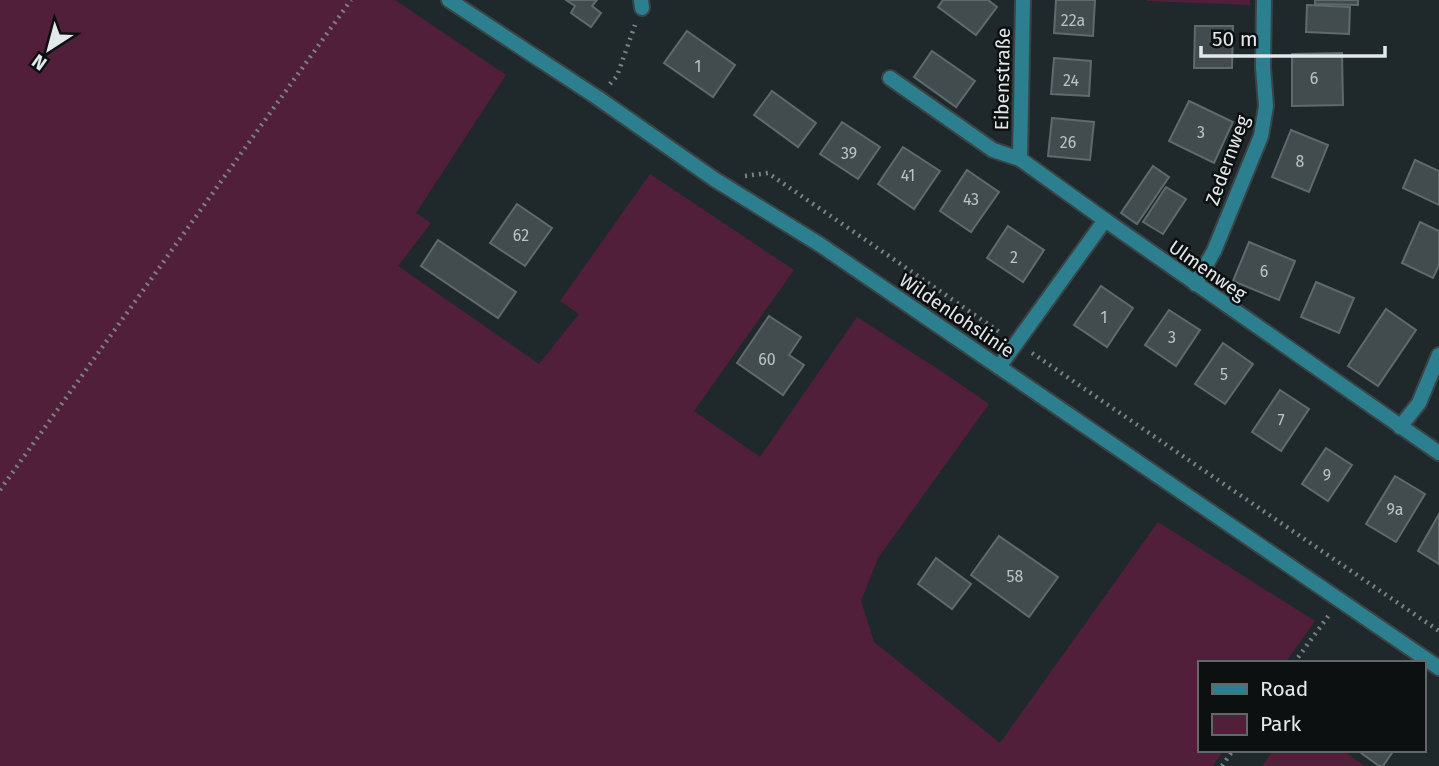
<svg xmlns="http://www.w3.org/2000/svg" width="1439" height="766" viewBox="0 0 1439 766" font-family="'Fira Sans',sans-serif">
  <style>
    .green { fill: #521f3a }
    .building { fill: #424c4f; stroke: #5f6a6c; stroke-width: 2 }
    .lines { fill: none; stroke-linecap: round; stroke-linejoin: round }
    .street-casing { stroke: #3a4446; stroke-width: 18 }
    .path { stroke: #798183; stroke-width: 4.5; stroke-dasharray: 2 5; stroke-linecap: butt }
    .street { stroke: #2c7f8f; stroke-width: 14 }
    .labels { text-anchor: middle; stroke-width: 5; stroke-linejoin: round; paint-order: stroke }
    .number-label { font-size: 16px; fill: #bbc2c4 }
    .street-label { font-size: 19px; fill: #e3e9eb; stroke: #0c1011 }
  </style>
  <rect width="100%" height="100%" fill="#1f292b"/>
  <!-- green -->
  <g class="green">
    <path d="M0 0H395L506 75 416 213 431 223 398 266 539 364 579 314 560 301 650 174 794 270 694 411 760 457 857 317 944 373 989 404 878 558 861 601 874 642 1000 743 1158 522 1315 621 1285 663H1199V750H1224L1213 766H0Z"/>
    <path d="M1147 0H1250V5L1147 1Z"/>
    <path d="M1273 750H1342L1365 766H1262Z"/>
  </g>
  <!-- building -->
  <g class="building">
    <path d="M566 0H597L592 6 601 13 591 27 571 13 575 6Z"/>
    <path d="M943 0H988L997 7 976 35 938 7Z"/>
    <path d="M1056 0H1095L1093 36 1054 33Z"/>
    <path d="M1315 0H1358V5L1315 4Z"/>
    <path d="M1307 5 1350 7 1349 34 1306 32Z"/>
    <path d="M1195 26H1233L1232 68H1194Z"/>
    <path d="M687 31 735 65 713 97 664 63Z"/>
    <path d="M932 51 975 81 956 107 914 77Z"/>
    <path d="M1342 53 1343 105 1292 106V54Z"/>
    <path d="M1054 58 1091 61 1089 96 1051 94Z"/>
    <path d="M772 91 816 123 798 147 754 115Z"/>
    <path d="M1189 101 1233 122 1214 163 1169 141Z"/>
    <path d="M1052 118 1094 122 1090 160 1048 156Z"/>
    <path d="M842 122 880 147 858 179 820 154Z"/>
    <path d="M1291 130 1328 145 1309 192 1272 177Z"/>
    <path d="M903 147 940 171 914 209 878 184Z"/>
    <path d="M1415 160 1439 171V205L1403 188Z"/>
    <path d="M1153 166 1169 177 1137 224 1121 213Z"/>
    <path d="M967 170 999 192 971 232 940 211Z"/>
    <path d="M1166 187 1186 199 1163 234 1143 222Z"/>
    <path d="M517 204 552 228 525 266 490 243Z"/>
    <path d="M1420 222 1439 231V265L1433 278 1402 263Z"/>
    <path d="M1008 226 1044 250 1023 282 987 258Z"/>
    <path d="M438 240 516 292 498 318 421 266Z"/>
    <path d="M1249 242 1295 261 1279 300 1233 281Z"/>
    <path d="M1316 282 1354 298 1339 333 1301 317Z"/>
    <path d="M1101 286 1133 308 1107 347 1074 325Z"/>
    <path d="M1386 309 1416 330 1378 386 1348 366Z"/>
    <path d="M1169 310 1200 330 1176 366 1145 345Z"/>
    <path d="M769 316 801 337 789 355 804 365 783 395 737 363Z"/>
    <path d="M1223 343 1253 364 1225 404 1195 384Z"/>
    <path d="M1280 390 1309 409 1281 451 1252 432Z"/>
    <path d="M1326 448 1352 465 1328 501 1302 484Z"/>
    <path d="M1395 476 1425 494 1396 542 1366 524Z"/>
    <path d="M1439 514V564L1418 551Z"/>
    <path d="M999 536 1058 577 1029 617 971 575Z"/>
    <path d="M936 558 971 584 952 609 918 584Z"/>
    <path d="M1357 750H1394L1383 766H1379Z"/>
  </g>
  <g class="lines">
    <defs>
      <g id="street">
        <path d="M449 0 598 98 714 179 819 244 1439 668"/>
        <path d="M641 0 642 8"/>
        <path d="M1023 0 1020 159 1105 220"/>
        <path d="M890 78 993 150 1020 159"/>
        <path d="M1195 284 1214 251 1261 136 1266 106 1263 67 1264 0"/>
        <path d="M999 367 1105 220 1439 453"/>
        <path d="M1400 427 1419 403 1439 355"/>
      </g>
    </defs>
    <!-- street casing -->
    <use href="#street" class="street-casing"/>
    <!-- path -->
    <g class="path">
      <path d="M610 84 617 76 635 25"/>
      <path d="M745 176 768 173 1001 333"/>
      <path d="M1032 353 1439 631"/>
      <path d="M0 490 351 0"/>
      <path d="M1294 663 1329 615"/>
      <path d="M1222 766 1233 750"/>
    </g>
    <!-- street -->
    <use href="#street" class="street"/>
  </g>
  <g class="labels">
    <!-- number labels -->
    <g class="number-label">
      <text x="1073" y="26">22a</text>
      <text x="698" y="72">1</text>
      <text x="1314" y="84">6</text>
      <text x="1071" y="86">24</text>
      <text x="1201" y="138">3</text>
      <text x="1068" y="148">26</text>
      <text x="849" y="159">39</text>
      <text x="1300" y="167">8</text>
      <text x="908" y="181">41</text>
      <text x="971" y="205">43</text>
      <text x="521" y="241">62</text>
      <text x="1014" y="263">2</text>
      <text x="1264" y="277">6</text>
      <text x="1104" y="323">1</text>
      <text x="1172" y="343">3</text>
      <text x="767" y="365">60</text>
      <text x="1224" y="380">5</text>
      <text x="1281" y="426">7</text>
      <text x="1327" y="481">9</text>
      <text x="1395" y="515">9a</text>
      <text x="1015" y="582">58</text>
    </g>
    <!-- street labels -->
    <g class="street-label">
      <text transform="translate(1002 79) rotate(-89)" y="7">Eibenstraße</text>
      <text transform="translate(1227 160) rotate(-70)" y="7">Zedernweg</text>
      <text transform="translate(1208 270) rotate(35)" y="7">Ulmenweg</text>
      <text transform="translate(957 315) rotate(34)" y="7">Wildenlohslinie</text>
    </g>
  </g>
  <!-- legend -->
  <rect x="1198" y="661" width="228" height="91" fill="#0c1011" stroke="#626768" stroke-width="2"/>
  <rect x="1212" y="684" width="35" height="10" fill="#2c7f8f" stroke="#626768" stroke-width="2"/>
  <text x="1260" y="696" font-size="21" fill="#e3e9eb">Road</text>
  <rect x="1212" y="714" width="35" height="21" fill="#521f3a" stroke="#626768" stroke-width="2"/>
  <text x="1260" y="731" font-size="21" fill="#e3e9eb">Park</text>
  <!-- north arrow -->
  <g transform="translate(49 49) rotate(216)" stroke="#0c1011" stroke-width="5" paint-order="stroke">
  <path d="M0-5L12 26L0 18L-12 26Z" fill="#e3e9eb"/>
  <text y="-10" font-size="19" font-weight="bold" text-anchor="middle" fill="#e3e9eb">N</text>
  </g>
  <!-- scale -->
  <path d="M1201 46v10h184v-10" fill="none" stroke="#e3e9eb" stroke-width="3.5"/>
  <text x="1212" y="46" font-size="21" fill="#e3e9eb" stroke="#0c1011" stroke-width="5" paint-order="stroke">50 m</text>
</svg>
